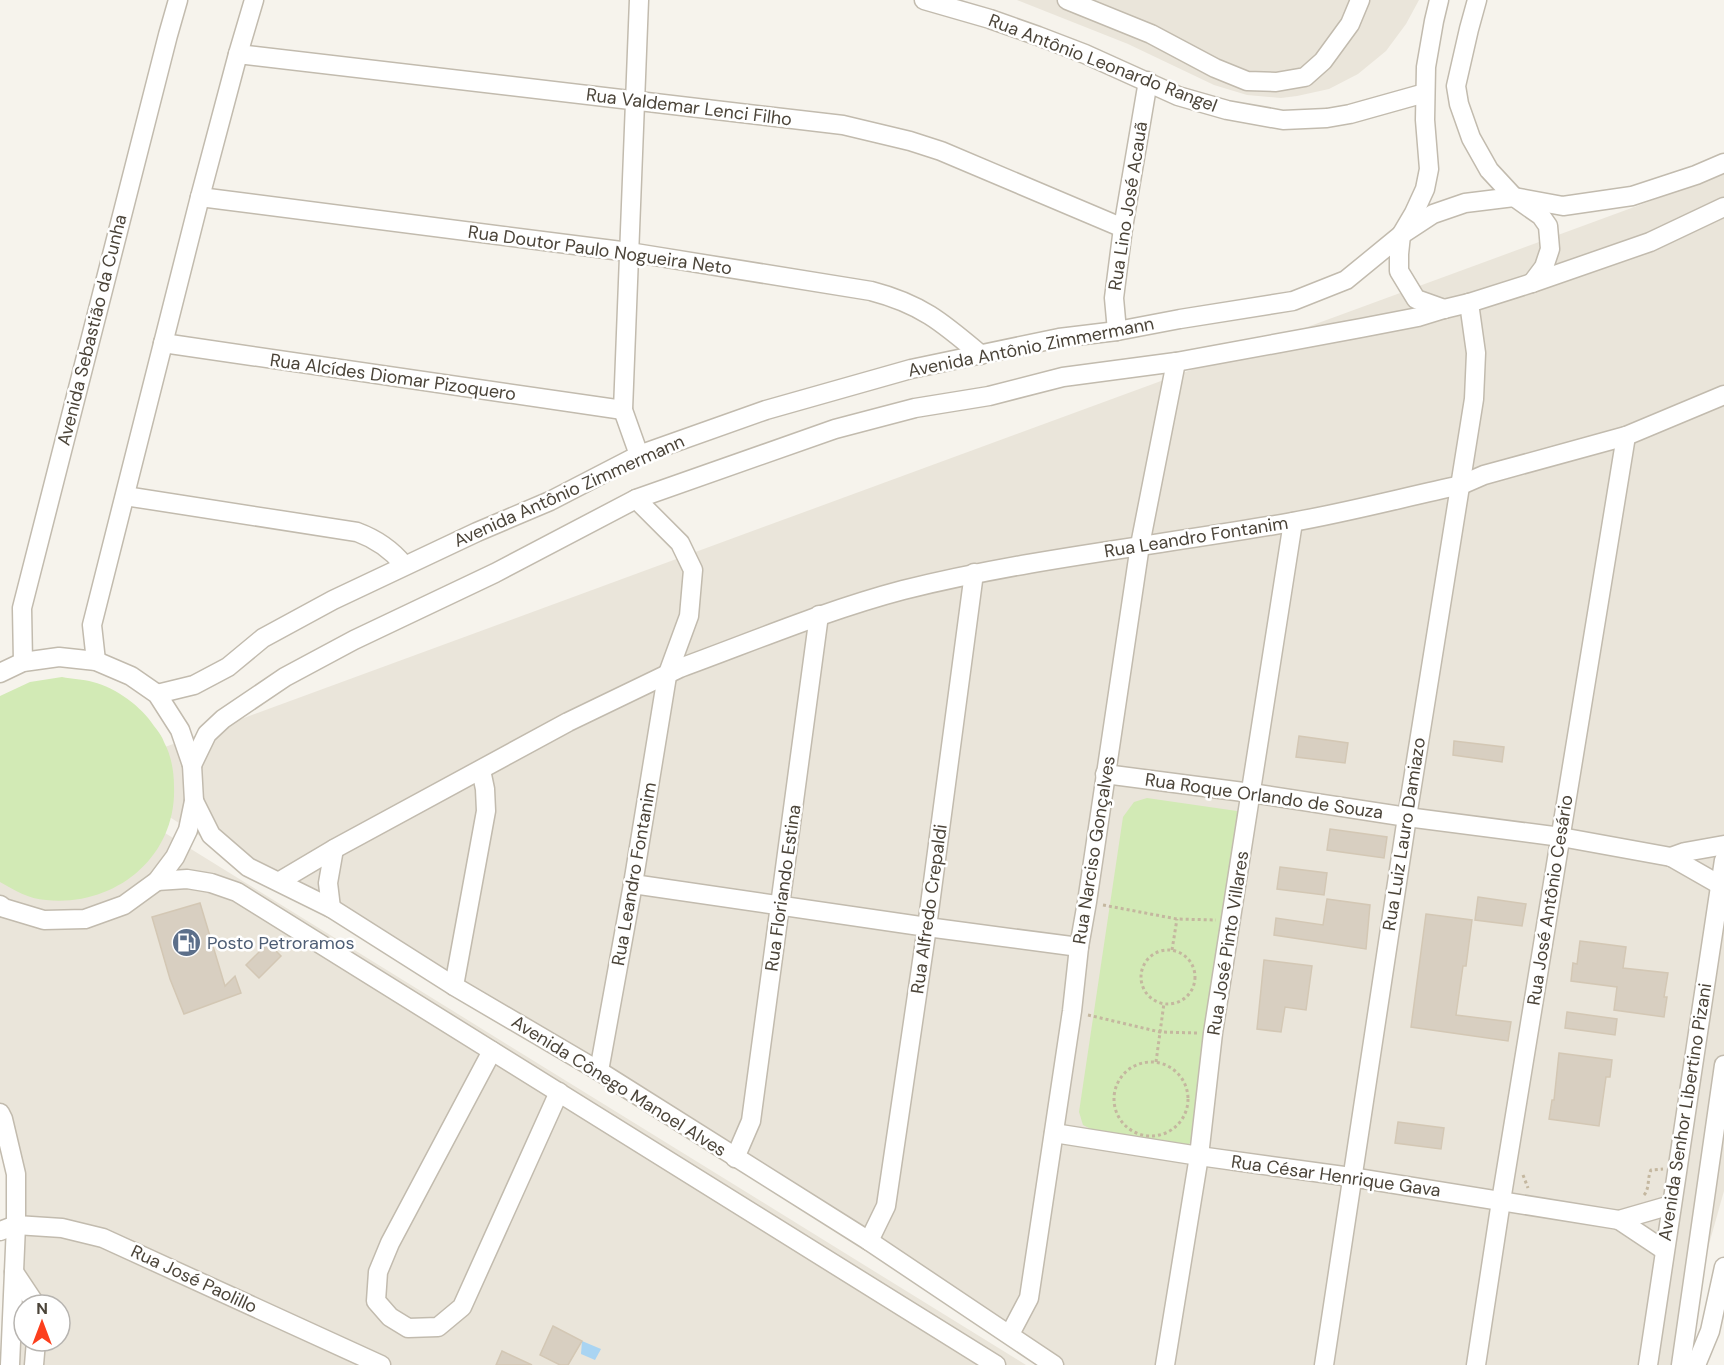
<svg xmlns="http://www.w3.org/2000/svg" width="1724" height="1365" viewBox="0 0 1724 1365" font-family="'DM Sans',sans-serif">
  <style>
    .residential { fill: #eae5da; fill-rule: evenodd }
    .green { fill: #d2eab5 }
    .water { fill: #a9d4f2 }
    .building { fill: #d8cfc1; stroke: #d3c7b4; stroke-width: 1.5 }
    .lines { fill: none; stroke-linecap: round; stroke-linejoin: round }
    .minor-casing { stroke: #c2bbae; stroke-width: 21 }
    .path { stroke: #c4b79f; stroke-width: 3; stroke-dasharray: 3 3; stroke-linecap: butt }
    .minor { stroke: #fff; stroke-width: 18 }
    .labels { text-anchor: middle; stroke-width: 5; stroke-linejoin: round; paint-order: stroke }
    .street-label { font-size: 18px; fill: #4b4439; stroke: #fff }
    .service-label { font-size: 18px; fill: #4e5e75; stroke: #fff; text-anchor: start }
  </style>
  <rect width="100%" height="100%" fill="#f6f3ec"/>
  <!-- residential -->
  <g class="residential">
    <path d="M1017 0H1419L1406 24 1386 51 1358 74 1329 89 1297 96 1281 98 1247 95 1214 85 1128 44Z"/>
    <path d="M1724 174V1191L1675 1365H1053L97 772Z"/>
    <path d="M0 731 1026 1365H15L21 1191 0 1138ZM24 1305H60V1341H24Z"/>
  </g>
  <!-- green -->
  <g class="green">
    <path d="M62 677C72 679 83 679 93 682 116 688 141 706 154 726 158 731 162 736 164 742 171 755 174 771 174 786 177 857 115 907 46 900 29 899 14 890 0 882V696L30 682Z"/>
    <path d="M1147 798 1237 811 1240 818 1194 1139 1189 1144H1179L1093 1130 1083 1125 1079 1112 1123 817 1134 802Z"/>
  </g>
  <!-- water -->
  <path class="water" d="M582 1341 601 1349 595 1360 581 1354Z"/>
  <!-- building -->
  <g class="building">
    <path d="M1299 736 1348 743 1345 763 1296 757Z"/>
    <path d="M1454 741 1504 747 1502 762 1453 755Z"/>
    <path d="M1330 829 1387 837 1384 858 1327 850Z"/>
    <path d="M1280 867 1327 873 1324 895 1277 889Z"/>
    <path d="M1478 897 1526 904 1522 926 1475 920Z"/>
    <path d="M1327 899 1370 905 1366 949 1274 935 1276 918 1323 925Z"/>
    <path d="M200 903 225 986 235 976 241 993 184 1014 170 979 152 917Z"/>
    <path d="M1426 914 1472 920 1466 966H1463L1456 1015 1511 1022 1508 1041 1411 1027Z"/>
    <path d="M1580 941 1626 947 1623 968 1668 973 1664 997H1667L1664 1017 1614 1010 1617 987 1571 981 1573 963 1577 964Z"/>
    <path d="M268 943 281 956 259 978 246 965Z"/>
    <path d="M1264 960 1312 966 1306 1010 1285 1007 1281 1032 1257 1029Z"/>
    <path d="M1567 1012 1617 1019 1615 1035 1565 1028Z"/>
    <path d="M1559 1053 1612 1060 1610 1077H1606L1599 1126 1549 1119 1552 1100H1554Z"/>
    <path d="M1398 1122 1444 1128 1441 1149 1395 1143Z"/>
    <path d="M553 1326 582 1341 568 1365H560L540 1355Z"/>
    <path d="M502 1351 532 1365H496Z"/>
  </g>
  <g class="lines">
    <defs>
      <g id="minor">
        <path d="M639 0 623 410 639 455"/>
        <path d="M924 0 990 19 1038 36 1085 54 1178 96 1227 110 1283 120 1327 118 1350 114 1425 93"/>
        <path d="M1067 0 1151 34 1215 68 1247 81 1276 82 1305 77 1323 61 1350 24 1360 0"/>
        <path d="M1439 0 1434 21 1426 67 1425 120 1429 169 1425 189 1414 213 1401 235 1399 254V271L1416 299 1444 309"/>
        <path d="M1477 0 1469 29 1456 86 1459 104 1471 138 1489 170 1514 197 1541 216 1548 226 1550 249 1544 267 1532 283"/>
        <path d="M238 54 843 125 910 141 941 151 1123 228"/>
        <path d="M200 197 629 252 871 291C921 304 942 322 981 355"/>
        <path d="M1117 331 1114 298 1123 228 1148 81"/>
        <path d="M163 343 623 410"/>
        <path d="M125 496 357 532C376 539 391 549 404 565"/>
        <path d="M96 661 92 625 200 197 238 54 254 0"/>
        <path d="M23 662 22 608 168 35 178 0"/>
        <path d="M0 673 23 662 59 657 96 661 131 676 157 694 180 730 192 765 194 801 188 830 175 857 157 881 124 905 85 919 44 920 4 908 0 905"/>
        <path d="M157 694 194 685 228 667 263 638 333 600 477 532 550 501 639 455 766 410 911 369 1059 338 1117 331 1180 319 1293 301 1346 280 1401 235 1433 214 1465 203 1514 197 1563 206 1632 196 1696 175 1724 163"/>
        <path d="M192 765 207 734 223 719 285 677 354 640 495 573 636 499 835 429 915 408 989 396 1063 377 1176 362 1361 328 1418 317 1444 309 1469 303 1532 283 1650 242 1724 207"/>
        <path d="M1105 774 1251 793 1407 817 1561 837 1671 857 1720 885"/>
        <path d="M194 801 211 835 248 867 331 908 454 986 599 1071 869 1241 1054 1365"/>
        <path d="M1671 857 1685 852 1724 845"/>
        <path d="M157 881 187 879 211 883 237 892 996 1365"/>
        <path d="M280 881 334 849 568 722 680 668C754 641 827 610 903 590 1031 558 1162 545 1292 522 1349 512 1405 497 1461 485L1484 475 1626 436 1724 395"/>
        <path d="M633 884 927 927 1079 947"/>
        <path d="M331 908 328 883 334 849"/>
        <path d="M454 986 486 811 485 789 481 770"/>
        <path d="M492 1051 390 1243 378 1272 376 1301 390 1317 408 1328 438 1327 462 1307 559 1092"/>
        <path d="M599 1071 633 884 667 676 689 616 693 570 680 543 636 499"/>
        <path d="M0 1113 3 1119 16 1174V1225L10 1365"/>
        <path d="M1054 1133 1199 1156 1351 1177 1619 1220 1671 1205"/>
        <path d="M735 1158 751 1121 819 615"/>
        <path d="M1619 1220 1664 1250"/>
        <path d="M0 1231 16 1225 62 1228 103 1238 381 1365"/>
        <path d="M869 1241 886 1206 927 927 974 573"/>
        <path d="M14 1272 36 1305"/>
        <path d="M1010 1334 1029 1298 1072 1011 1079 947 1087 902 1140 545 1176 362"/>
        <path d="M34 1365 36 1341"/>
        <path d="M1165 1365 1199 1156 1213 1033 1293 522"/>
        <path d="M1324 1365 1407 817 1474 399 1476 353 1469 303"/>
        <path d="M1476 1365 1501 1201 1626 436"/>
        <path d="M1648 1365 1724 860"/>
        <path d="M1681 1365 1724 1065"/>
        <path d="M1696 1365 1710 1331 1724 1267"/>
      </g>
    </defs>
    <!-- minor casing -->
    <use href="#minor" class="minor-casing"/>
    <!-- path -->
    <g class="path">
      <path d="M1103 905 1177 919 1216 920"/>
      <path d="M1172 950 1177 919"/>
      <circle cx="1168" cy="977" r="27"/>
      <path d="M1088 1015 1160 1032 1197 1033"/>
      <path d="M1156 1062 1164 1003"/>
      <circle cx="1151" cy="1099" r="37"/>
      <path d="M1523 1175 1528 1188"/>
      <path d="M1644 1195C1650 1188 1647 1178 1651 1170L1663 1169"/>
    </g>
    <!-- minor -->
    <use href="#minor" class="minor"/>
  </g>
  <!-- icons -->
  <defs>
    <symbol id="fuel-disc" viewBox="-11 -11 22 22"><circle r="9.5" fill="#5c6f8a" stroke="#fff"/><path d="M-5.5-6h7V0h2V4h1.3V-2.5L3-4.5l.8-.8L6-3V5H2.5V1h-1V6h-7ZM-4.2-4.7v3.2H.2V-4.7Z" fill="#fff"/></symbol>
  </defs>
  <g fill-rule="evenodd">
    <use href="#fuel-disc" x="170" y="926" width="33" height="33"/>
  </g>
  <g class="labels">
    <!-- street labels -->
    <g class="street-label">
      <text transform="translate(1103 63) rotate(21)" y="6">Rua Antônio Leonardo Rangel</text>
      <text transform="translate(689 107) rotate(7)" y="6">Rua Valdemar Lenci Filho</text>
      <text transform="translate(1128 206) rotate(-81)" y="6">Rua Lino José Acauã</text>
      <text transform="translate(600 250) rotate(8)" y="6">Rua Doutor Paulo Nogueira Neto</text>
      <text transform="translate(92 330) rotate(-76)" y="6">Avenida Sebastião da Cunha</text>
      <text transform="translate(1031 347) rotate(-11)" y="6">Avenida Antônio Zimmermann</text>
      <text transform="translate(393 377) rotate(8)" y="6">Rua Alcídes Diomar Pizoquero</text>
      <text transform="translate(569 491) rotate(-24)" y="6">Avenida Antônio Zimmermann</text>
      <text transform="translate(1196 537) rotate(-9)" y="6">Rua Leandro Fontanim</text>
      <text transform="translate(1264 796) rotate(8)" y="6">Rua Roque Orlando de Souza</text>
      <text transform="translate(1404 834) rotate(-81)" y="6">Rua Luiz Lauro Damiazo</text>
      <text transform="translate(1094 850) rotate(-81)" y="6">Rua Narciso Gonçalves</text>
      <text transform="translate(634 874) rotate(-80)" y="6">Rua Leandro Fontanim</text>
      <text transform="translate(783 888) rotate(-82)" y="6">Rua Floriando Estina</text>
      <text transform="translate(1550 900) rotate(-81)" y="6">Rua José Antônio Cesário</text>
      <text transform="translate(929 909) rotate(-82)" y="6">Rua Alfredo Crepaldi</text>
      <text transform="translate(1228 943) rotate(-81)" y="6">Rua José Pinto Villares</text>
      <text transform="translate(619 1086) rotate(32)" y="6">Avenida Cônego Manoel Alves</text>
      <text transform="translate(1685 1112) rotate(-81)" y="6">Avenida Senhor Libertino Pizani</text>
      <text transform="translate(1336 1176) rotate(8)" y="6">Rua César Henrique Gava</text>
      <text transform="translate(194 1279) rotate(25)" y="6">Rua José Paolillo</text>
    </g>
    <!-- service labels -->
    <g class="service-label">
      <text x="207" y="949">Posto Petroramos</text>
    </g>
  </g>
  <!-- north arrow -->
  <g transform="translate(42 1323)"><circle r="28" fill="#ffffff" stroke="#b7b4b0" stroke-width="1.5"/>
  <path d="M0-4.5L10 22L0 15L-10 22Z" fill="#fc3f1d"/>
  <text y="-9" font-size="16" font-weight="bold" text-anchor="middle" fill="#4b4439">N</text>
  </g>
</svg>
